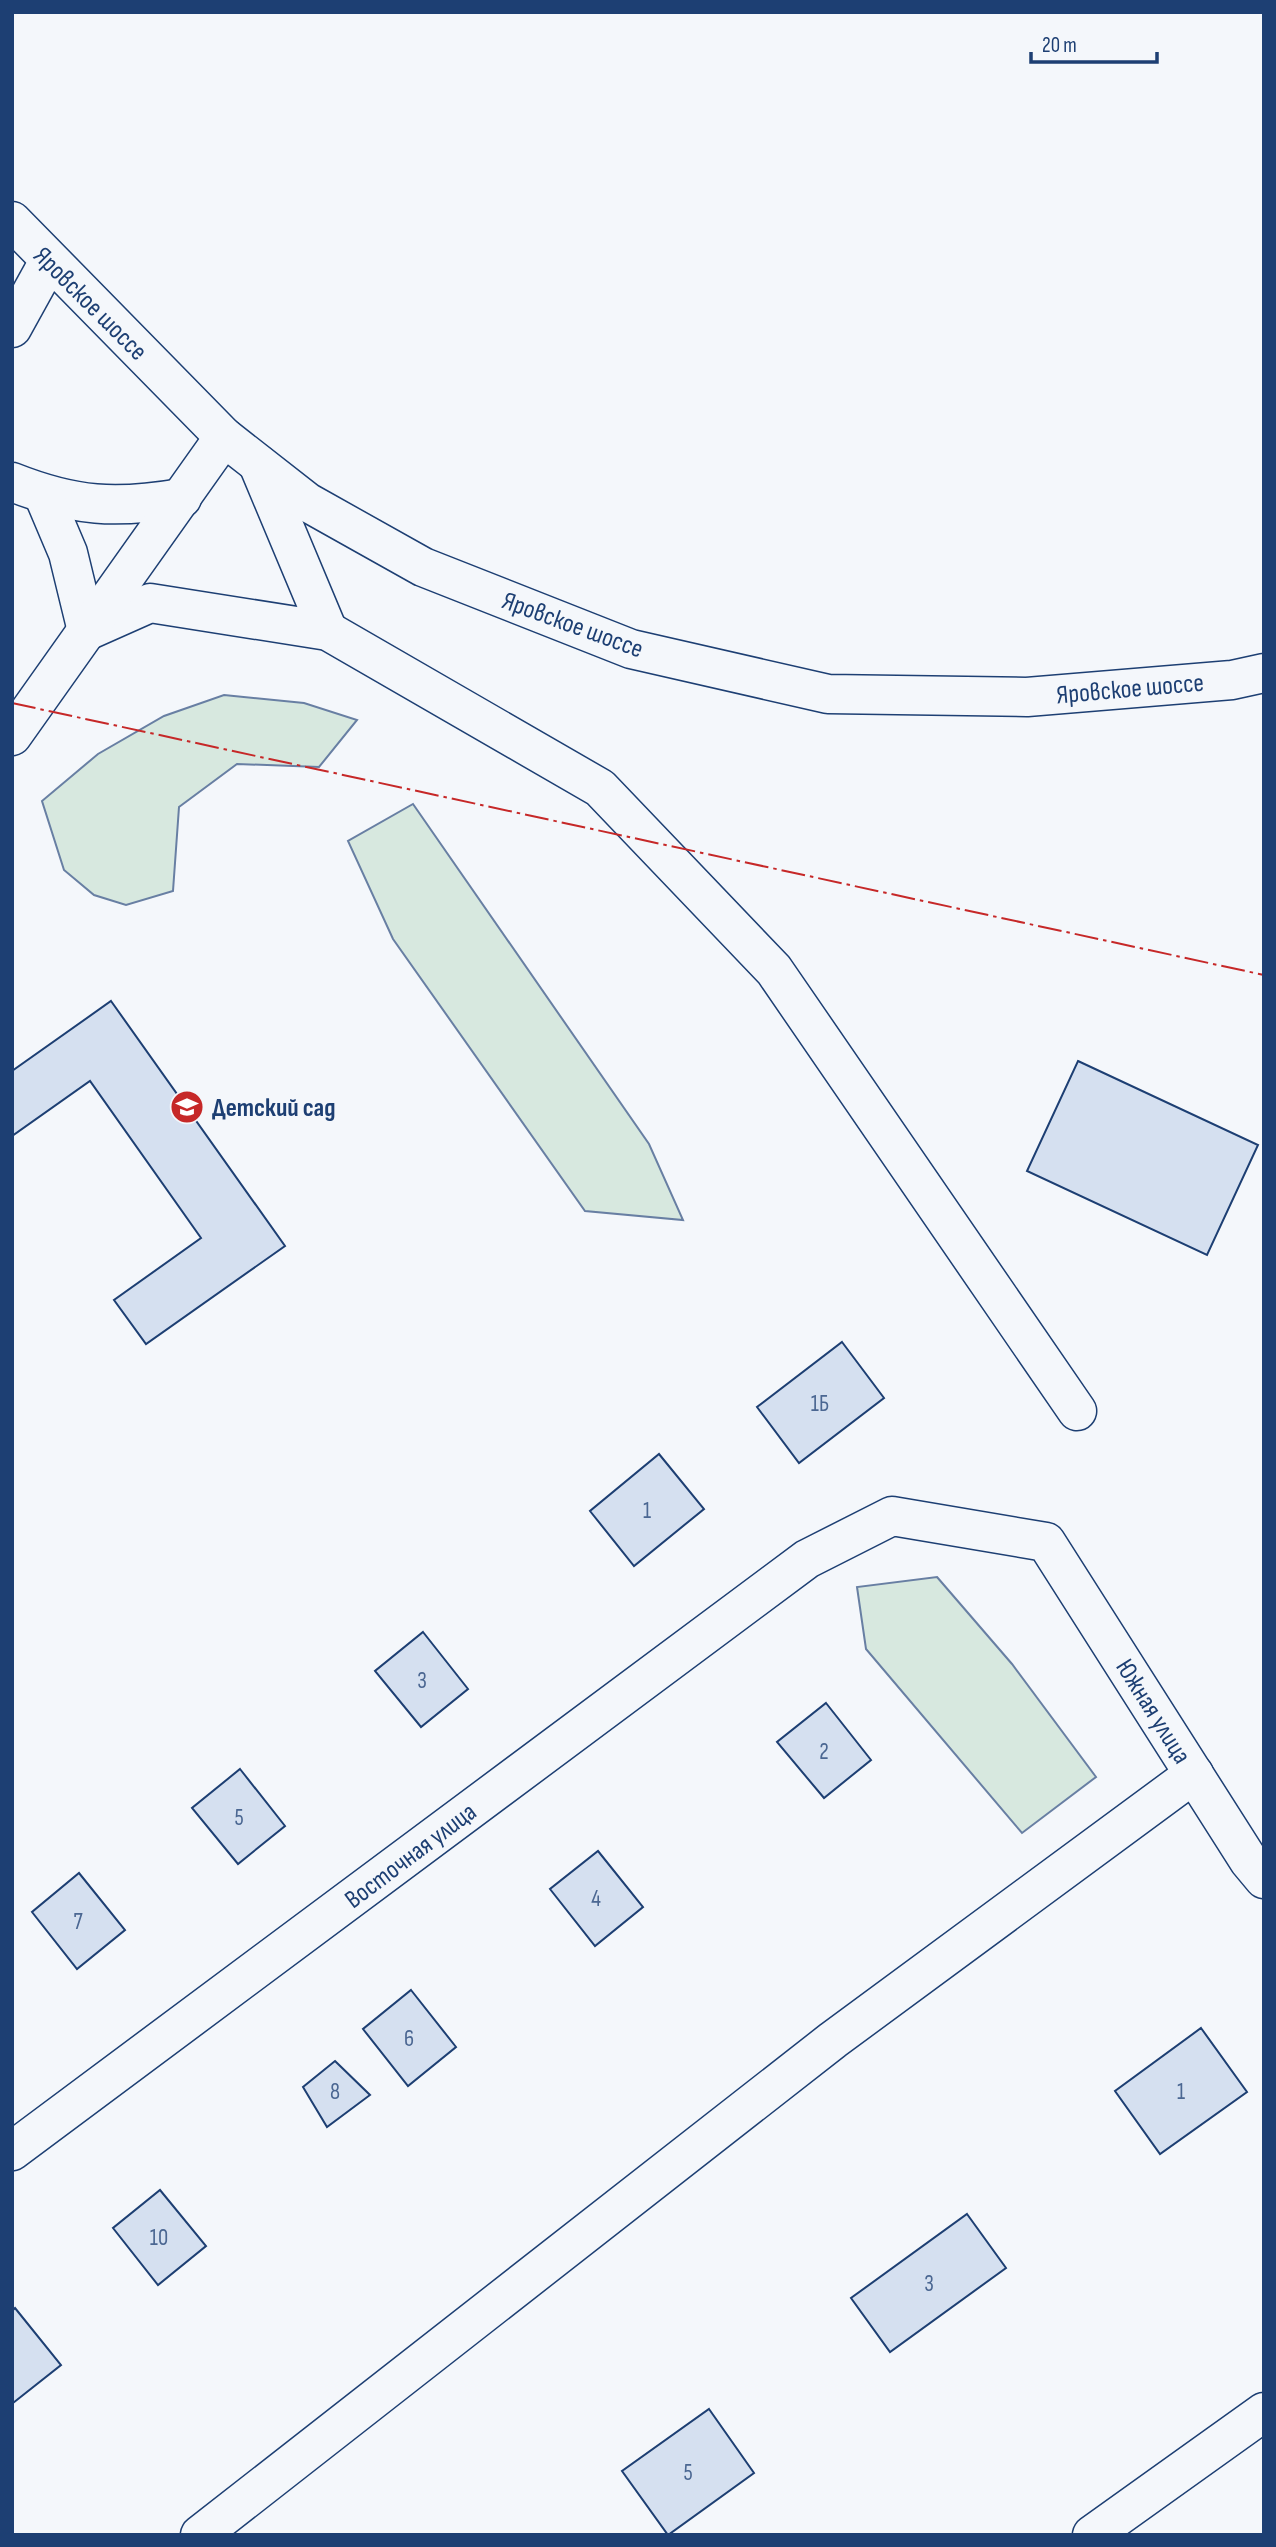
<svg xmlns="http://www.w3.org/2000/svg" width="1276" height="2547" viewBox="0 0 1276 2547" font-family="'Sofia Sans Condensed',sans-serif">
  <style>
    .green { fill: #d7e8df; stroke: #687fa3; stroke-width: 2 }
    .building { fill: #d5e0f0; stroke: #1d3f73; stroke-width: 2 }
    .lines { fill: none; stroke-linecap: round; stroke-linejoin: round }
    .minor-casing { stroke: #1d3f73; stroke-width: 41 }
    .major-casing { stroke: #1d3f73; stroke-width: 41 }
    .minor { stroke: #f4f7fb; stroke-width: 38 }
    .major { stroke: #f4f7fb; stroke-width: 38 }
    .power { stroke: #c62828; stroke-width: 2; stroke-dasharray: 24 5 3.5 5; stroke-linecap: butt }
    .labels { text-anchor: middle; stroke-width: 5; stroke-linejoin: round; paint-order: stroke }
    .number-label { font-size: 23px; fill: #4b6792 }
    .street-label { font-size: 26px; fill: #1d3f73; stroke: #f4f7fb }
    .poi-label { font-size: 26px; font-weight: bold; fill: #1d3f73; stroke: #f4f7fb; text-anchor: start }
  </style>
  <rect width="100%" height="100%" fill="#f4f7fb"/>
  <!-- green -->
  <g class="green">
    <path d="M224 695 304 703 357 720 319 767 237 764 179 807 173 891 126 905 94 895 64 870 42 801 98 754 164 716Z"/>
    <path d="M413 804 649 1144 683 1220 585 1211 393 939 348 841Z"/>
    <path d="M937 1577 1012 1664 1096 1777 1022 1833 866 1649 857 1587Z"/>
  </g>
  <!-- building -->
  <g class="building">
    <path d="M111 1001 285 1246 146 1344 114 1300 201 1238 90 1081 12 1136V1071Z"/>
    <path d="M1078 1061 1258 1145 1207 1255 1027 1171Z"/>
    <path d="M842 1342 884 1398 799 1463 757 1407Z"/>
    <path d="M659 1454 704 1509 634 1566 590 1511Z"/>
    <path d="M423 1632 468 1689 421 1727 375 1671Z"/>
    <path d="M826 1703 871 1760 824 1798 777 1742Z"/>
    <path d="M240 1769 285 1826 238 1864 192 1808Z"/>
    <path d="M598 1851 643 1907 595 1946 550 1889Z"/>
    <path d="M79 1873 125 1930 77 1969 32 1912Z"/>
    <path d="M411 1990 456 2047 408 2086 363 2029Z"/>
    <path d="M1201 2028 1247 2092 1160 2154 1115 2091Z"/>
    <path d="M335 2061 370 2095 327 2127 303 2087Z"/>
    <path d="M160 2190 206 2246 158 2285 113 2228Z"/>
    <path d="M967 2214 1006 2268 890 2352 851 2298Z"/>
    <path d="M15 2308 61 2365 13 2403 12 2311Z"/>
    <path d="M709 2409 754 2473 668 2535 622 2471Z"/>
  </g>
  <g class="lines">
    <defs>
      <g id="minor">
        <path d="M12 328 49 261"/>
        <path d="M258 464 328 631"/>
        <path d="M12 482C75 507 116 509 182 498"/>
        <path d="M43 494 68 553 87 631 150 603 328 631 600 788 774 970 1077 1411"/>
        <path d="M12 736 224 437"/>
        <path d="M12 2151 807 1559 892 1516 1046 1542 1249 1861 1264 1879"/>
        <path d="M200 2535 833 2040 1194 1774"/>
        <path d="M1092 2535 1264 2412"/>
      </g>
      <path id="major" d="M12 221 224 437 307 502 423 567 631 649 828 694 1027 697 1232 680 1264 673"/>
    </defs>
    <!-- minor casing -->
    <use href="#minor" class="minor-casing"/>
    <!-- major casing -->
    <use href="#major" class="major-casing"/>
    <!-- minor -->
    <use href="#minor" class="minor"/>
    <!-- major -->
    <use href="#major" class="major"/>
    <!-- power -->
    <path class="power" d="M12 703 1264 975"/>
  </g>
  <!-- icons -->
  <defs>
    <symbol id="school-disc" viewBox="-11 -11 22 22"><circle r="9.5" fill="#c62828" stroke="#f4f7fb"/><path d="M0-5L7-2L0 1L-7-2ZM-4 1L0 2.5L4 1V4Q0 6-4 4Z" fill="#fff"/></symbol>
  </defs>
  <g fill-rule="evenodd">
    <use href="#school-disc" x="168" y="1088" width="38" height="38"/>
  </g>
  <g class="labels">
    <!-- number labels -->
    <g class="number-label">
      <text x="820" y="1411">1Б</text>
      <text x="647" y="1518">1</text>
      <text x="422" y="1688">3</text>
      <text x="824" y="1759">2</text>
      <text x="239" y="1825">5</text>
      <text x="596" y="1906">4</text>
      <text x="78" y="1929">7</text>
      <text x="409" y="2046">6</text>
      <text x="335" y="2099">8</text>
      <text x="1181" y="2099">1</text>
      <text x="159" y="2245">10</text>
      <text x="929" y="2291">3</text>
      <text x="688" y="2480">5</text>
    </g>
    <!-- street labels -->
    <g class="street-label">
      <text transform="translate(91 303) rotate(45)" y="9">Яровское шоссе</text>
      <text transform="translate(573 624) rotate(20)" y="9">Яровское шоссе</text>
      <text transform="translate(1130 688) rotate(-5)" y="9">Яровское шоссе</text>
      <text transform="translate(1154 1711) rotate(58)" y="9">Южная улица</text>
      <text transform="translate(410 1855) rotate(-37)" y="9">Восточная улица</text>
    </g>
    <!-- poi labels -->
    <g class="poi-label">
      <text x="212" y="1116">Детский сад</text>
    </g>
  </g>
  <!-- border -->
  <rect width="1276" height="2547" fill="none" stroke="#1d3f73" stroke-width="28"/>
  <!-- scale -->
  <path d="M1031 52v10h126v-10" fill="none" stroke="#1d3f73" stroke-width="3.5"/>
  <text x="1042" y="52" font-size="21" fill="#1d3f73" stroke="#f4f7fb" stroke-width="5" paint-order="stroke">20 m</text>
</svg>
